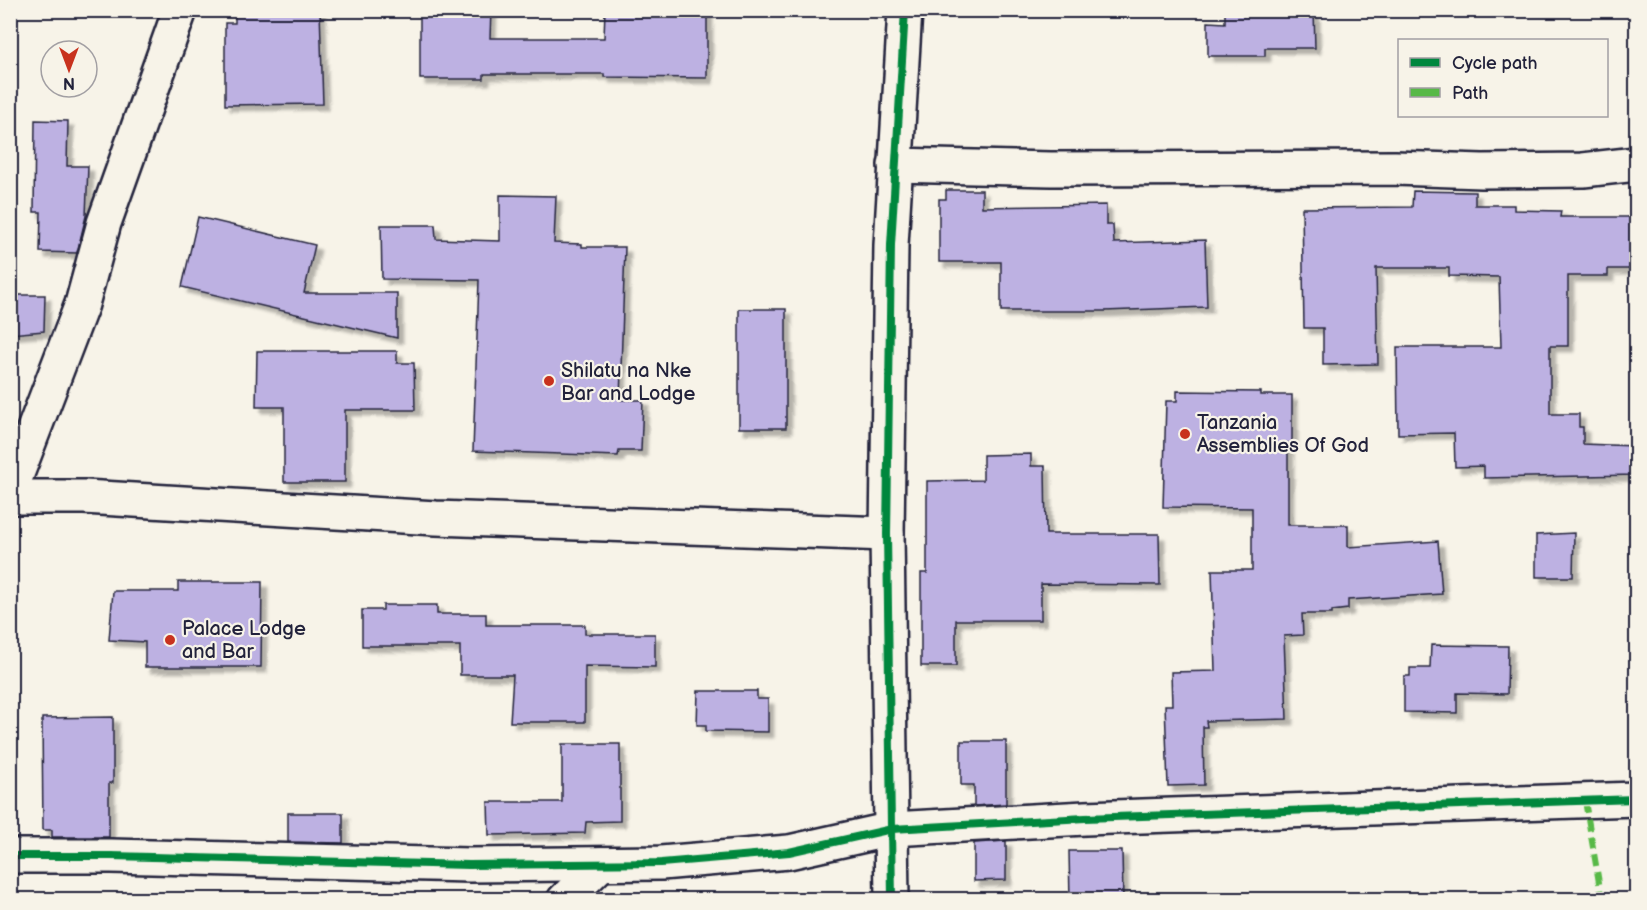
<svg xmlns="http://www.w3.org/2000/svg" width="1647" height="910" viewBox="0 0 1647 910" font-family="'Balsamiq Sans',sans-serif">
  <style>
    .building { fill: #bdb1e2; stroke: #22223b; stroke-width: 1.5; filter: url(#shadow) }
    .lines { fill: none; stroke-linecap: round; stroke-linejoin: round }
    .minor-casing { stroke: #22223b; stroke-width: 38 }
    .minor { stroke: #f7f3e8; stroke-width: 33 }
    .quiet { stroke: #58b947; stroke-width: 6; stroke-dasharray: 12 6; stroke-linecap: butt }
    .cycleway-casing { stroke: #f7f3e8; stroke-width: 11 }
    .cycleway { stroke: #00873e; stroke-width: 8 }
    .poi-dot { fill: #c8321e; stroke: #f7f3e8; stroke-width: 2 }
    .labels { text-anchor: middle; stroke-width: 4.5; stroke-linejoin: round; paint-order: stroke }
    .poi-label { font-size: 20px; fill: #22223b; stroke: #f7f3e8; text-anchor: start }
  </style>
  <defs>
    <filter id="shadow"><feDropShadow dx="5.5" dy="5.5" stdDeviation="1.5" flood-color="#0004"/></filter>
  </defs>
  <rect width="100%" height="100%" fill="#f7f3e8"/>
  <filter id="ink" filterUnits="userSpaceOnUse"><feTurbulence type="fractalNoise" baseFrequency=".0167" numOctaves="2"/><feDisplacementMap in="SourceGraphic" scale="12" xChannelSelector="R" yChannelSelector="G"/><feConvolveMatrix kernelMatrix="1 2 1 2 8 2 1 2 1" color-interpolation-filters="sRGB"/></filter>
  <g filter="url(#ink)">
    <!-- building -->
    <g class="building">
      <path d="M235 10H320L323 104 225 105V23H235Z"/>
      <path d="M420 10H491L490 38H604L605 10H707V78L604 77V74H484V79H420Z"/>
      <path d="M1225 10H1314L1315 48H1265V56H1208V22L1225 23Z"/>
      <path d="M35 120 68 121 67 166H88L86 216 77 253 40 252 41 212H34Z"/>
      <path d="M946 190H982V207L1106 205V225H1113L1114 243 1205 240 1207 307 1105 311H1001V262H939V199H946Z"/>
      <path d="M1413 191 1475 192V205H1514V210L1561 211 1560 217H1636V269H1608V276H1568V346H1550V414H1579V427H1583V444L1636 446V475L1484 478V466L1455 467 1454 433 1398 434 1397 347H1501L1499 277 1449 276V268H1376L1378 364 1323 365V328H1304L1302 208 1412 207Z"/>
      <path d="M500 195 556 196 554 243 582 244V247H625L620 400H643L641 451H619L618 456 473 451 479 280 382 279 381 225H435L436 239 500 241Z"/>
      <path d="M198 217 315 245 304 293H397V338L182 287Z"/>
      <path d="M10 295H45L44 331 10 334Z"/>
      <rect x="739" y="309" width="47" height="119"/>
      <path d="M257 351H397V363H414L415 410H345V482H284V407H256Z"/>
      <path d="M1177 391 1261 392V395H1292V443H1288V525H1348V547L1438 541 1442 594 1348 600V609L1332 611V614H1302L1303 635 1284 636 1287 719 1206 721 1207 727H1203L1204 785 1168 786 1165 705H1172L1171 672 1215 671 1212 570H1252V508L1163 507 1166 401H1177Z"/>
      <path d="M1031 454V466H1045L1046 534H1159L1160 585 1041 584V620H956V666H921V573H927V481L983 480V455Z"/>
      <path d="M1574 533 1573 577H1536V535Z"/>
      <path d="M178 582H262L261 667H145V642L109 640 113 591H178Z"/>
      <path d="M383 605H437V614H486V625H585V634H655V667L585 666V722H510L513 675H460V646H362V610H383Z"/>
      <path d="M1431 645 1508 646 1507 694 1457 693V713L1404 712V676H1410V668H1430Z"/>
      <path d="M698 691H757V699H768V732L706 731V725H697Z"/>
      <path d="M113 717V783H109V837H52V830H43L42 718Z"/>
      <path d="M961 741H1006V804L974 806V785H961Z"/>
      <path d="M562 744H620V821L586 822 585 833 489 835 488 802H562Z"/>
      <path d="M288 813H343V843L288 842Z"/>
      <path d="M1006 841V880L974 881V843Z"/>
      <path d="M1069 851H1122L1123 900H1070Z"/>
    </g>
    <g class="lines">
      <defs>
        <g id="minor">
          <path d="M895 165 1051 169 1395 168 1482 171 1583 170 1636 164"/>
          <path d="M10 492 82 304 104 223 180 10"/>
          <path d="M10 497H84L436 518 887 534"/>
          <path d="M10 856H111L469 865 661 863 789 852 892 829 1085 818 1636 799"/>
          <path d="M564 900 601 864"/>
          <path d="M892 900 887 534 891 245 905 10"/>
        </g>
      </defs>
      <!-- minor casing -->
      <use href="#minor" class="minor-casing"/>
      <!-- minor -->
      <use href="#minor" class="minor"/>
      <!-- quiet -->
      <path class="quiet" d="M1585 801 1602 900"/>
      <defs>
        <g id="cycleway">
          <path d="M10 856H111L469 865 661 863 789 852 892 829 1085 818 1636 799"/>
          <path d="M892 900 887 534 891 245 905 10"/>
        </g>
      </defs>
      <!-- cycleway casing -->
      <use href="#cycleway" class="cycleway-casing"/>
      <!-- cycleway -->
      <use href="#cycleway" class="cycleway"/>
    </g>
  </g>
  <!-- markers -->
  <g class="poi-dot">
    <circle cx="549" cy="381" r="6"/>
    <circle cx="1185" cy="434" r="6"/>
    <circle cx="170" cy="640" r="6"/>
  </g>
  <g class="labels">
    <!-- poi labels -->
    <g class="poi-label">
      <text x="561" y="377">Shilatu na Nke<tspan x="561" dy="23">Bar and Lodge</tspan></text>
      <text x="1197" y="429">Tanzania<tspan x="1197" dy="23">Assemblies Of God</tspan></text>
      <text x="182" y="635">Palace Lodge<tspan x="182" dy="23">and Bar</tspan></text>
    </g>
  </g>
  <!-- margin -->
  <rect width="1647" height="910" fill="none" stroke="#f7f3e8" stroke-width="36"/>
  <rect x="18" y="18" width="1611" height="874" fill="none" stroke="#22223b" stroke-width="2" filter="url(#ink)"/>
  <!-- legend -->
  <rect x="1398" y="39" width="210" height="78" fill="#f7f3e8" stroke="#a29fa3" stroke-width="1.5"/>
  <rect x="1410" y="58" width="30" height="9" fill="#00873e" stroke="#a29fa3" stroke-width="1.5"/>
  <text x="1452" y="69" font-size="18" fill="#22223b">Cycle path</text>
  <rect x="1410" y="88" width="30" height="9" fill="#58b947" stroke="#a29fa3" stroke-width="1.5"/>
  <text x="1452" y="99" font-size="18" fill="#22223b">Path</text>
  <!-- north arrow -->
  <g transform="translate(69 69) rotate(180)"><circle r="28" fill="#f7f3e8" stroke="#a29fa3" stroke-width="1.5"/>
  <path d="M0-4.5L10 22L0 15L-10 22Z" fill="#c8321e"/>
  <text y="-9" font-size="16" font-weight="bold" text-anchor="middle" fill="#22223b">N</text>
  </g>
</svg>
